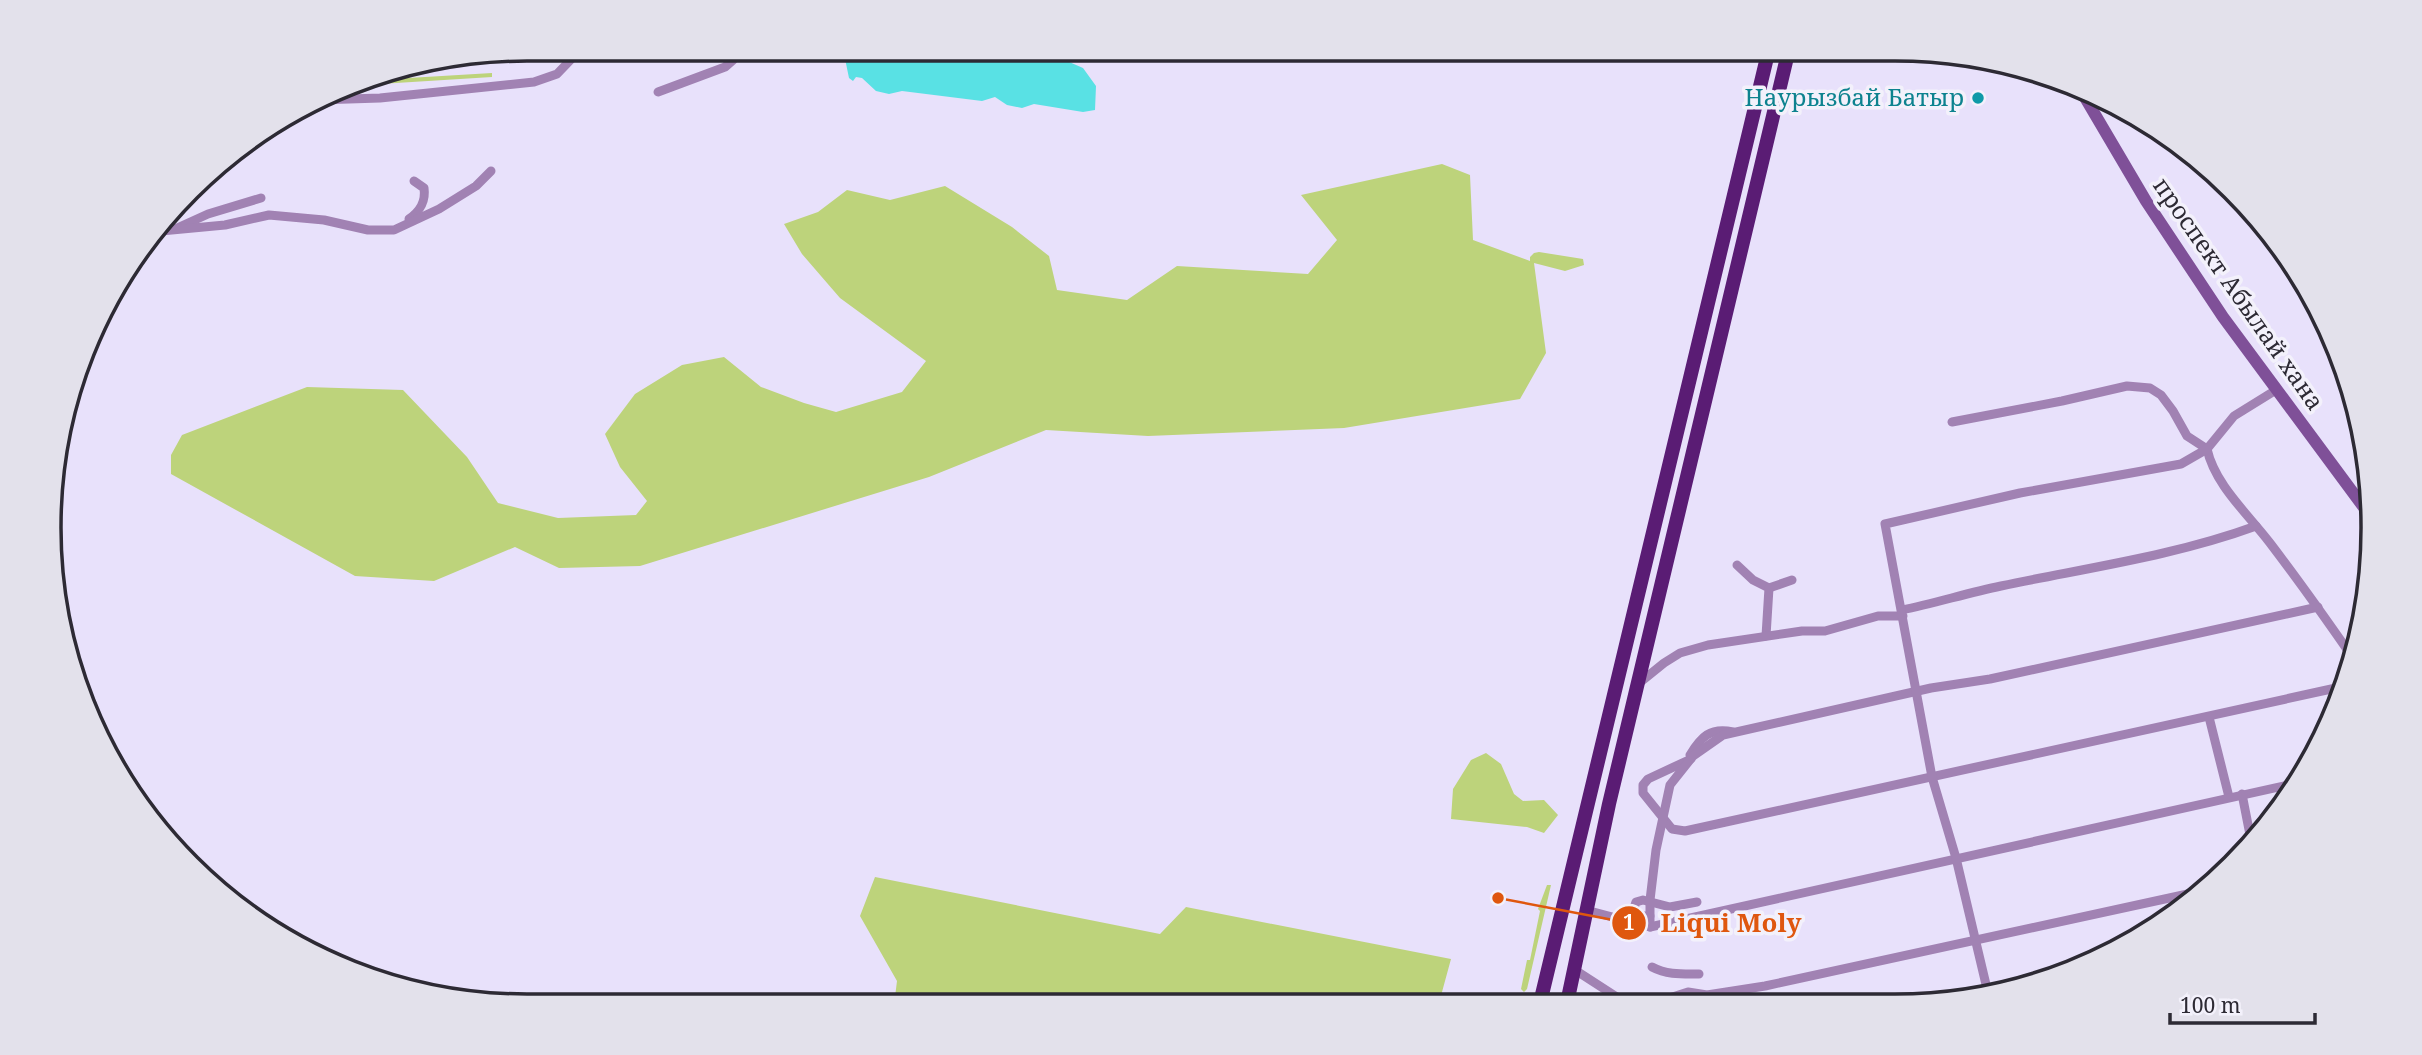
<svg xmlns="http://www.w3.org/2000/svg" width="2422" height="1055" viewBox="0 0 2422 1055" font-family="'Noto Serif',serif">
  <style>
    .green { fill: #bdd37b }
    .water { fill: #59e1e4 }
    .lines { fill: none; stroke-linecap: round; stroke-linejoin: round }
    .minor { stroke: #a182b3; stroke-width: 9 }
    .secondary { stroke: #7f5098; stroke-width: 12 }
    .trunk { stroke: #5a1c74; stroke-width: 14 }
    .culture-dot { fill: #0f9aa8; stroke: #f3f1fb; stroke-width: 2.5 }
    .labels { text-anchor: middle; stroke-width: 7; stroke-linejoin: round; paint-order: stroke }
    .culture-label { font-size: 24px; fill: #0d838f; stroke: #f3f1fb; text-anchor: end }
    .street-label { font-size: 24px; fill: #2d2a34; stroke: #f3f1fb }
    .rim { fill: none; stroke: #2d2a34; stroke-width: 3.5 }
    .leader { fill: none; stroke: #df570e; stroke-width: 2.5 }
    .callout-dot { fill: #df570e; stroke: #f3f1fb; stroke-width: 2.5 }
    .mark-label { font-size: 21px; text-anchor: middle; font-weight: bold; fill: #fff }
    .callout-label { font-size: 26px; text-anchor: middle; font-weight: bold; fill: #df570e; stroke: #f3f1fb; stroke-width: 7; stroke-linejoin: round; paint-order: stroke }
  </style>
  <rect width="100%" height="100%" fill="#e8e1fb"/>
  <!-- green -->
  <g class="green">
    <path d="M492 73V77L348 86 358 81Z"/>
    <path d="M1442 164 1470 175 1473 240 1530 261V257L1534 253 1539 252 1583 259 1584 265 1565 271 1534 263 1546 353 1520 399 1344 428 1148 436 1046 430 929 477 640 566 559 568 515 547 434 581 355 576 171 474V455L182 435 307 387 403 390 467 457 498 503 558 518 636 515 647 501 620 467 605 434 635 394 682 365 724 357 761 387 804 403 836 412 902 392 926 361 840 298 802 254 784 224 818 212 847 190 890 200 945 186 1012 227 1049 256 1057 290 1127 300 1177 266 1308 274 1337 240 1301 195Z"/>
    <path d="M1486 753 1501 764 1514 794 1523 801 1544 800 1558 815 1544 833 1527 827 1451 819 1453 789 1471 760Z"/>
    <path d="M875 877 1160 934 1186 907 1451 959 1439 1003 894 1005 897 981 860 916Z"/>
    <path d="M1547 885H1551L1527 989 1524 992 1521 989 1527 960H1530L1540 911 1538 909Z"/>
  </g>
  <!-- water -->
  <path class="water" d="M843 49H968L970 53 986 57 1008 51 1038 58H1060L1083 68 1096 86 1095 110 1083 112 1034 104 1022 108 1007 105 995 97 982 101 902 91 889 94 876 91 862 78 856 77 853 81 849 78Z"/>
  <g class="lines">
    <!-- minor -->
    <g class="minor">
      <path d="M658 92 725 67 733 60 736 49"/>
      <path d="M318 100 380 98 534 82 557 74 581 49"/>
      <path d="M409 219C420 211 426 202 424 188L414 181"/>
      <path d="M175 229 208 214 261 198"/>
      <path d="M161 231 225 225 269 215 324 220 368 230H394L439 209 476 186 491 171"/>
      <path d="M1952 422 2062 401 2127 386 2150 388 2161 395 2173 411 2187 436 2207 449C2215 485 2248 514 2270 543 2299 581 2326 619 2353 658"/>
      <path d="M1737 565 1753 580 1769 588 1766 636"/>
      <path d="M1769 588 1792 580"/>
      <path d="M1902 610C1935 603 1968 593 2001 586 2086 568 2174 556 2256 526"/>
      <path d="M1638 684 1664 663 1680 653 1708 645 1802 631H1825L1878 616H1903"/>
      <path d="M2209 717 2229 797"/>
      <path d="M1733 732C1710 727 1701 737 1690 755L1691 759 1648 779 1643 785V793L1672 829 1685 831 2345 686"/>
      <path d="M2242 794 2251 840"/>
      <path d="M1586 910 1650 927 2297 783"/>
      <path d="M1650 916H1636L1634 908 1636 902 1643 900 1670 907 1697 902"/>
      <path d="M1650 927V900L1656 850 1670 785 1693 756 1723 735 1931 688 1990 679 2318 607"/>
      <path d="M1652 967C1667 975 1682 974 1699 974"/>
      <path d="M1575 970 1626 1003"/>
      <path d="M1988 993 1956 858 1932 777 1885 524 2020 493 2181 464 2207 449 2234 416 2276 390"/>
      <path d="M1654 1003 1688 992 1707 995 1765 986 2206 890"/>
    </g>
    <!-- secondary -->
    <path class="secondary" d="M2080 89 2146 201 2223 317 2371 517"/>
    <!-- trunk -->
    <g class="trunk">
      <path d="M1540 1003 1769 49"/>
      <path d="M1567 1003 1609 804 1789 49"/>
    </g>
  </g>
  <!-- markers -->
  <circle class="culture-dot" cx="1978" cy="98" r="7"/>
  <g class="labels">
    <!-- culture labels -->
    <g class="culture-label">
      <text x="1964" y="106">Наурызбай Батыр</text>
    </g>
    <!-- street labels -->
    <g class="street-label">
      <text transform="translate(2238 294) rotate(55)" y="8">проспект Абылай хана</text>
    </g>
  </g>
  <!-- crop -->
  <path d="M0 0H2422V1055H0ZM527 61H1895A466 466 0 0 1 2361 527V528A466 466 0 0 1 1895 994H527A466 466 0 0 1 61 528V527A466 466 0 0 1 527 61Z" fill="#e3e1eb" fill-rule="evenodd"/>
  <path class="rim" d="M527 61H1895A466 466 0 0 1 2361 527V528A466 466 0 0 1 1895 994H527A466 466 0 0 1 61 528V527A466 466 0 0 1 527 61Z"/>
  <!-- callouts -->
  <path class="leader" d="M1498 898L1629 923"/>
  <g class="callout-dot">
    <circle cx="1498" cy="898" r="7"/>
    <circle cx="1629" cy="923" r="18"/>
  </g>
  <g class="mark-label">
    <text x="1629" y="930">1</text>
  </g>
  <g class="callout-label">
    <text x="1731" y="932">Liqui Moly</text>
  </g>
  <!-- scale -->
  <path d="M2170 1013v10h145v-10" fill="none" stroke="#2d2a34" stroke-width="3.5"/>
  <text x="2180" y="1013" font-size="21" fill="#2d2a34" stroke="#f3f1fb" stroke-width="5" paint-order="stroke">100 m</text>
</svg>
